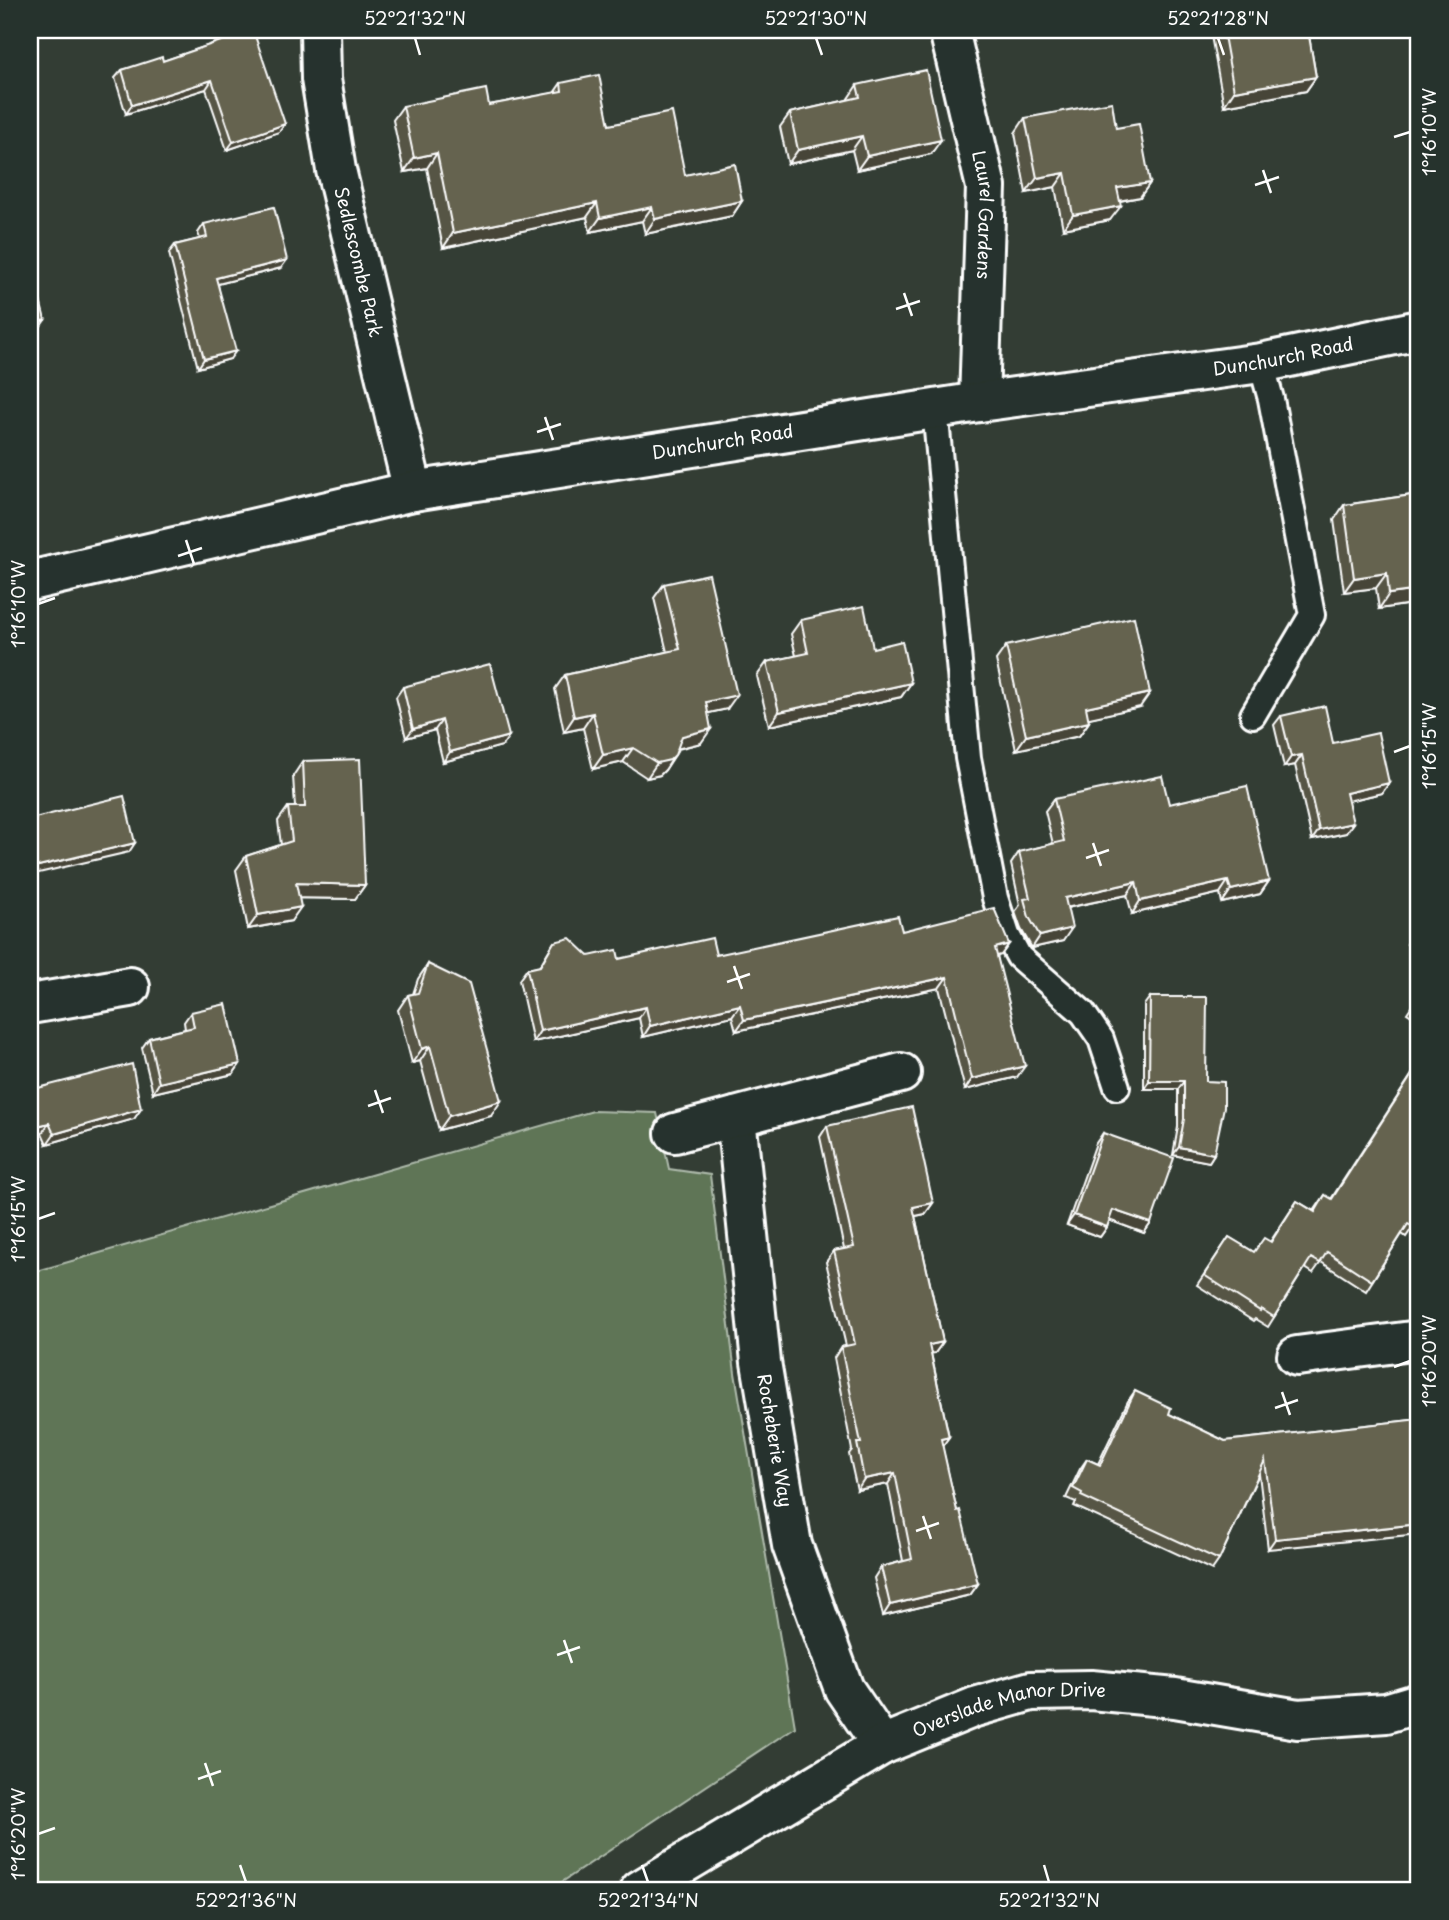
<svg xmlns="http://www.w3.org/2000/svg" width="1449" height="1920" viewBox="0 0 1449 1920" font-family="'Playpen Sans',sans-serif">
  <style>
    .green { fill: #5e7457; stroke: #aebaab; stroke-width: 2 }
    .lines { fill: none; stroke-linecap: round; stroke-linejoin: round }
    .service-casing { stroke: #fff; stroke-width: 30 }
    .minor-casing { stroke: #fff; stroke-width: 44 }
    .trunk-casing { stroke: #fff; stroke-width: 44 }
    .service { stroke: #26332d; stroke-width: 24 }
    .minor { stroke: #26332d; stroke-width: 38 }
    .trunk { stroke: #26332d; stroke-width: 38 }
    .wall { fill: #575544; stroke: #fff; stroke-width: 2 }
    .shaded-wall { fill: #474537; stroke: #fff; stroke-width: 2 }
    .building { fill: #65634f; stroke: #fff; stroke-width: 2 }
    .ticks { fill: none; stroke: #fff; stroke-width: 2.5 }
    .labels { text-anchor: middle; stroke-width: 5; stroke-linejoin: round; paint-order: stroke }
    .street-label { font-size: 18px; fill: #fff; stroke: #26332d }
    .neatline { fill: none; stroke: #fff; stroke-width: 2.5 }
    .ticks-label { font-size: 18px; text-anchor: middle; fill: #fff }
  </style>
  <rect width="100%" height="100%" fill="#333d34"/>
  <filter id="ink" filterUnits="userSpaceOnUse"><feTurbulence type="fractalNoise" baseFrequency=".0143" numOctaves="2"/><feDisplacementMap in="SourceGraphic" scale="14" xChannelSelector="R" yChannelSelector="G"/><feConvolveMatrix kernelMatrix="1 2 1 2 8 2 1 2 1" color-interpolation-filters="sRGB"/></filter>
  <g filter="url(#ink)">
    <!-- green -->
    <path class="green" d="M593 1111 657 1113 669 1169 710 1175 735 1373 795 1727 550 1890H30V1273Z"/>
    <g class="lines">
      <defs>
        <g id="service">
          <path d="M935 409 968 758 995 898 1007 935 1019 957 1083 1013 1101 1039 1117 1087"/>
          <path d="M1253 715 1312 615 1271 399 1261 363"/>
        </g>
        <g id="minor">
          <path id="s1" d="M320 30 321 79 336 170 413 491"/>
          <path id="s2" d="M949 30 986 187 979 402"/>
          <path d="M30 1004 130 987"/>
          <path id="s3" d="M736 1117 761 1362 792 1545 844 1689 882 1745"/>
          <path d="M675 1133 901 1073"/>
          <path d="M1297 1356 1419 1340"/>
          <path id="s4" d="M640 1890 882 1745 975 1707 1031 1691 1091 1690 1175 1698 1298 1719 1386 1713 1419 1703"/>
        </g>
        <g id="trunk">
          <path id="s5" d="M30 581 413 491 979 402 1261 363 1419 330"/>
        </g>
      </defs>
      <!-- service casing -->
      <use href="#service" class="service-casing"/>
      <!-- minor casing -->
      <use href="#minor" class="minor-casing"/>
      <!-- trunk casing -->
      <use href="#trunk" class="trunk-casing"/>
      <!-- service -->
      <use href="#service" class="service"/>
      <!-- minor -->
      <use href="#minor" class="minor"/>
      <!-- trunk -->
      <use href="#trunk" class="trunk"/>
    </g>
    <!-- wall -->
    <g class="wall">
      <path d="M253 30 279 132 227 150 206 89 126 114 115 78 122 70 163 61Z"/>
      <path d="M1210 30H1308L1316 77 1306 91 1224 106Z"/>
      <path d="M561 83 609 125 685 175 742 201 732 216 645 234 642 221 590 232 587 217 443 248 427 168 404 172 393 120 403 106 489 105 554 93Z"/>
      <path d="M857 85 931 154 857 170 852 150 788 164 780 127 790 113 847 100Z"/>
      <path d="M1025 118 1116 128 1150 183 1140 197 1120 201 1110 220 1063 229 1055 187 1026 193 1015 133Z"/>
      <path d="M204 224 281 268 218 284 230 359 198 368 169 253 175 245 200 239 198 233Z"/>
      <path d="M1419 494V601L1418 603 1379 609 1376 588 1344 592 1334 520 1344 505Z"/>
      <path d="M664 584 727 709 708 713 701 743 678 749 665 770 660 775 647 778 623 762 593 769 583 728 564 732 555 689 565 675 667 652 654 598Z"/>
      <path d="M801 620 873 648 911 683 901 697 769 726 757 676 767 662 796 656 791 634Z"/>
      <path d="M1006 646 1140 707 1088 718 1089 722 1079 736 1016 750 996 660Z"/>
      <path d="M403 687 502 746 443 762 435 730 406 738 396 697Z"/>
      <path d="M1281 716 1389 783 1382 793 1348 801 1346 833 1312 840 1295 765 1284 767 1274 725Z"/>
      <path d="M303 761 365 885 355 899 299 898 291 921 248 929 236 870 246 856 281 845 278 821 288 807H295L293 776Z"/>
      <path d="M1054 799 1169 804 1269 881 1260 894 1222 903 1220 893 1132 914 1127 895 1067 908 1063 941 1032 948 1021 929 1015 912 1020 905 1011 864 1019 852 1053 844 1045 811Z"/>
      <path d="M1419 926V953L1407 944Z"/>
      <path d="M902 931 1009 944 1001 955 997 956 1017 1077 965 1090 939 988 736 1031 732 1016 643 1037 639 1018 533 1042 519 980 527 969 539 967 554 942 589 956 619 959 716 955Z"/>
      <path d="M428 964 491 1116 439 1130 420 1061 412 1063 398 1010 408 995 413 994 418 979Z"/>
      <path d="M1419 995V1021L1407 1013Z"/>
      <path d="M1150 997 1206 1081 1214 1154 1209 1162 1173 1155 1178 1127V1089H1144V1005Z"/>
      <path d="M191 1012 240 1064 233 1074 153 1093 142 1048 149 1038 185 1029 184 1022Z"/>
      <path d="M1419 1025V1037L1414 1033Z"/>
      <path d="M1419 1050V1218L1406 1237 1402 1234 1366 1291 1321 1262 1313 1273 1305 1268 1268 1327 1255 1319 1253 1321 1197 1285 1229 1237 1254 1252 1270 1242 1297 1201 1314 1211 1325 1195 1331 1199 1418 1065 1412 1061Z"/>
      <path d="M30 1090 141 1109 134 1119 47 1144 42 1133 30 1136Z"/>
      <path d="M827 1126 933 1203 925 1214 915 1216 943 1342 935 1353H931L949 1437 942 1446 957 1511 978 1584 970 1595 883 1616 874 1578 881 1567 903 1561 888 1484 857 1490 849 1454 852 1450 834 1358 841 1347 846 1346 826 1262 834 1251 844 1249 820 1137Z"/>
      <path d="M1103 1133 1151 1223 1144 1233 1109 1220 1107 1227 1100 1237 1067 1225 1096 1143Z"/>
      <path d="M1135 1391 1169 1414 1225 1441 1419 1419 1268 1549 1259 1474 1219 1560 1212 1570 1074 1506 1076 1502 1066 1498 1080 1469 1087 1459 1098 1464 1128 1401Z"/>
    </g>
    <!-- shaded-wall -->
    <g class="shaded-wall">
      <path d="M1316 77 1306 91 1224 106 1234 91Z"/>
      <path d="M212 80 206 89 126 114 132 105Z"/>
      <path d="M285 124 279 132 227 150 233 142Z"/>
      <path d="M862 136 852 150 788 164 798 150Z"/>
      <path d="M941 140 931 154 857 170 867 156Z"/>
      <path d="M437 153 427 168 404 172 414 158Z"/>
      <path d="M1065 173 1055 187 1026 193 1037 178Z"/>
      <path d="M1150 183 1140 197 1107 203 1117 188Z"/>
      <path d="M742 201 732 216 645 234 655 219Z"/>
      <path d="M597 203 587 217 443 248 453 233Z"/>
      <path d="M1121 206 1110 220 1063 229 1073 215Z"/>
      <path d="M652 207 642 221 590 232 600 218Z"/>
      <path d="M287 260 281 268 210 286 216 278Z"/>
      <path d="M45 320 38 330 30 332V324Z"/>
      <path d="M236 351 230 359 198 368 204 359Z"/>
      <path d="M1387 573 1376 588 1344 592 1354 578Z"/>
      <path d="M1419 590V601L1418 603 1379 609 1389 594Z"/>
      <path d="M911 683 901 697 769 726 779 712Z"/>
      <path d="M1150 693 1140 707 1076 721 1086 707Z"/>
      <path d="M737 695 727 709 696 716 706 702Z"/>
      <path d="M593 713 583 728 564 732 574 717Z"/>
      <path d="M442 720 435 730 406 738 413 729Z"/>
      <path d="M1089 722 1079 736 1016 750 1026 736Z"/>
      <path d="M711 729 701 743 672 750 682 736Z"/>
      <path d="M509 736 502 746 443 762 450 752Z"/>
      <path d="M633 748 623 762 593 769 603 755Z"/>
      <path d="M675 755 665 770 660 775 647 778 657 763Z"/>
      <path d="M1302 755 1295 765 1284 767 1291 757Z"/>
      <path d="M1389 783 1382 793 1339 803 1346 793Z"/>
      <path d="M1353 823 1346 833 1312 840 1319 830Z"/>
      <path d="M135 843 129 852 30 875V868Z"/>
      <path d="M1228 881 1220 893 1132 914 1140 901Z"/>
      <path d="M1269 881 1260 894 1222 903 1231 890Z"/>
      <path d="M1136 882 1127 895 1056 910 1065 898Z"/>
      <path d="M296 883 365 885 355 899 285 898Z"/>
      <path d="M301 907 291 921 248 929 258 915Z"/>
      <path d="M1072 928 1063 941 1032 948 1040 936Z"/>
      <path d="M1009 944 1001 955 987 959 995 948Z"/>
      <path d="M947 977 939 988 736 1031 744 1020Z"/>
      <path d="M740 1005 732 1016 643 1037 650 1026Z"/>
      <path d="M646 1007 639 1018 533 1042 540 1031Z"/>
      <path d="M430 1046 420 1061 412 1063 422 1049Z"/>
      <path d="M240 1064 233 1074 153 1093 159 1083Z"/>
      <path d="M1025 1066 1017 1077 965 1090 972 1079Z"/>
      <path d="M1149 1081H1184L1178 1089H1144Z"/>
      <path d="M501 1101 491 1116 439 1130 449 1116Z"/>
      <path d="M141 1109 134 1119 47 1144 54 1134Z"/>
      <path d="M49 1123 42 1133 30 1136V1128Z"/>
      <path d="M1179 1147 1214 1154 1209 1162 1173 1155Z"/>
      <path d="M933 1203 925 1214 906 1218 913 1207Z"/>
      <path d="M1113 1210 1151 1223 1144 1233 1106 1219Z"/>
      <path d="M1074 1215 1107 1227 1100 1237 1067 1225Z"/>
      <path d="M943 1342 935 1353 922 1355 929 1345Z"/>
      <path d="M949 1437 941 1448V1439Z"/>
      <path d="M895 1473 888 1484 857 1490 864 1479Z"/>
      <path d="M1419 1524V1534L1268 1549 1275 1539Z"/>
      <path d="M978 1584 970 1595 883 1616 890 1605Z"/>
    </g>
    <!-- building -->
    <g class="building">
      <path d="M253 30 285 124 233 142 212 80 132 105 122 70 162 57 163 61Z"/>
      <path d="M1223 30H1308L1316 77 1234 91Z"/>
      <path d="M926 70 941 140 867 156 862 136 798 150 790 113 860 97 857 85Z"/>
      <path d="M599 75 609 125 672 112 685 175 735 164 742 201 655 219 652 207 600 218 597 203 453 233 437 153 414 158 403 106 486 89 489 105 562 91 561 83Z"/>
      <path d="M1112 102 1116 128 1139 124 1150 183 1117 188 1121 206 1073 215 1065 173 1037 178 1025 118Z"/>
      <path d="M274 207 287 260 216 278 236 351 204 359 175 245 207 237 204 224Z"/>
      <path d="M32 269 45 320 30 324V270Z"/>
      <path d="M1419 494V590L1389 594 1387 573 1354 578 1344 505Z"/>
      <path d="M709 574 737 695 706 702 711 729 682 736 675 755 670 760 657 763 633 748 603 755 593 713 574 717 565 675 680 649 664 584Z"/>
      <path d="M864 606 873 648 902 641 911 683 779 712 767 662 808 653 801 620Z"/>
      <path d="M1134 617 1150 693 1086 707 1089 722 1026 736 1006 646Z"/>
      <path d="M490 664 509 736 450 752 442 720 413 729 403 687Z"/>
      <path d="M1325 706 1333 743 1378 733 1389 783 1346 793 1353 823 1319 830 1302 755 1291 757 1281 716Z"/>
      <path d="M360 759 365 885 296 883 301 907 258 915 246 856 292 841 288 807H305L303 761Z"/>
      <path d="M1162 776 1169 804 1247 786 1269 881 1231 890 1228 881 1140 901 1136 882 1065 898 1072 928 1040 936 1029 917 1024 899 1030 898 1019 852 1064 841 1054 799Z"/>
      <path d="M124 796 135 843 30 868V819Z"/>
      <path d="M994 908 1009 944 995 948 1025 1066 972 1079 947 977 744 1020 740 1005 650 1026 646 1007 540 1031 527 969 540 966 554 942 570 938 589 956 617 950 619 959 712 938 716 955 898 916 902 931Z"/>
      <path d="M1419 926V938L1414 934Z"/>
      <path d="M428 964 469 984 501 1101 449 1116 430 1046 422 1049 408 995 418 993Z"/>
      <path d="M1419 996V1006L1414 1003Z"/>
      <path d="M1150 997H1207L1206 1081 1224 1082V1107L1214 1154 1179 1147 1184 1119V1081H1149Z"/>
      <path d="M226 1004 240 1064 159 1083 149 1038 194 1027 191 1012Z"/>
      <path d="M132 1064 141 1109 54 1134 49 1123 30 1128V1090Z"/>
      <path d="M1419 1064V1218L1413 1227 1408 1224 1372 1281 1327 1252 1320 1263 1311 1258 1274 1317 1261 1309 1260 1311 1204 1275 1229 1237 1254 1252 1264 1238 1271 1242 1297 1201 1315 1212 1325 1195 1332 1199Z"/>
      <path d="M912 1107 933 1203 913 1207 943 1342 929 1345 949 1437 941 1439 957 1511 960 1510 978 1584 890 1605 881 1567 912 1559 895 1473 864 1479 857 1443H861L841 1347 855 1344 834 1251 854 1247 827 1126Z"/>
      <path d="M1103 1133 1174 1158 1151 1223 1113 1210 1107 1227 1074 1215Z"/>
      <path d="M1135 1391 1171 1408 1169 1414 1225 1441 1419 1419V1524L1275 1539 1265 1460 1219 1560 1081 1496 1082 1493 1073 1488 1087 1459 1100 1465Z"/>
      <path d="M1207 1882 1236 1890H1205Z"/>
    </g>
  </g>
  <!-- ticks -->
  <path class="ticks" d="M415 38 420 55M816 38 822 55M1218 38 1224 55M1394 137 1410 132M1263 170 1271 193M1255 185 1279 177M904 293 912 316M896 309 920 301M545 417 553 440M537 432 561 424M186 540 194 564M178 556 202 548M38 604 55 598M1394 752 1410 746M1093 843 1101 866M1086 858 1109 850M734 966 742 989M727 982 750 974M375 1090 383 1113M368 1106 391 1098M38 1219 55 1213M1394 1367 1410 1361M1282 1392 1290 1415M1275 1408 1298 1400M923 1516 931 1539M916 1531 939 1523M564 1640 572 1663M557 1655 580 1647M205 1763 213 1786M198 1779 221 1771M38 1834 55 1828M240 1865 246 1882M642 1865 648 1882M1044 1865 1049 1882"/>
  <g class="labels">
    <!-- street labels -->
    <g class="street-label">
      <text dy="6" stroke="none"><textPath href="#s2" startOffset="189">Laurel Gardens</textPath></text>
      <text dy="6" stroke="none"><textPath href="#s1" startOffset="236">Sedlescombe Park</textPath></text>
      <text dy="6" stroke="none"><textPath href="#s5" startOffset="1274">Dunchurch Road</textPath></text>
      <text dy="6" stroke="none"><textPath href="#s5" startOffset="707">Dunchurch Road</textPath></text>
      <text dy="6" stroke="none"><textPath href="#s3" startOffset="326">Rocheberie Way</textPath></text>
      <text dy="6" stroke="none"><textPath href="#s4" startOffset="416">Overslade Manor Drive</textPath></text>
    </g>
  </g>
  <!-- margin -->
  <rect width="1449" height="1920" fill="none" stroke="#26332d" stroke-width="77"/>
  <rect x="38" y="38" width="1372" height="1844" class="neatline"/>
  <g class="ticks-label">
    <text x="415" y="25">52°21'32"N</text>
    <text x="816" y="25">52°21'30"N</text>
    <text x="1218" y="25">52°21'28"N</text>
    <text transform="translate(1430 132) rotate(-90)" y="6">1°16'10"W</text>
    <text transform="translate(19 604) rotate(-90)" y="6">1°16'10"W</text>
    <text transform="translate(1430 746) rotate(-90)" y="6">1°16'15"W</text>
    <text transform="translate(19 1219) rotate(-90)" y="6">1°16'15"W</text>
    <text transform="translate(1430 1361) rotate(-90)" y="6">1°16'20"W</text>
    <text transform="translate(19 1834) rotate(-90)" y="6">1°16'20"W</text>
    <text x="246" y="1907">52°21'36"N</text>
    <text x="648" y="1907">52°21'34"N</text>
    <text x="1049" y="1907">52°21'32"N</text>
  </g>
</svg>
